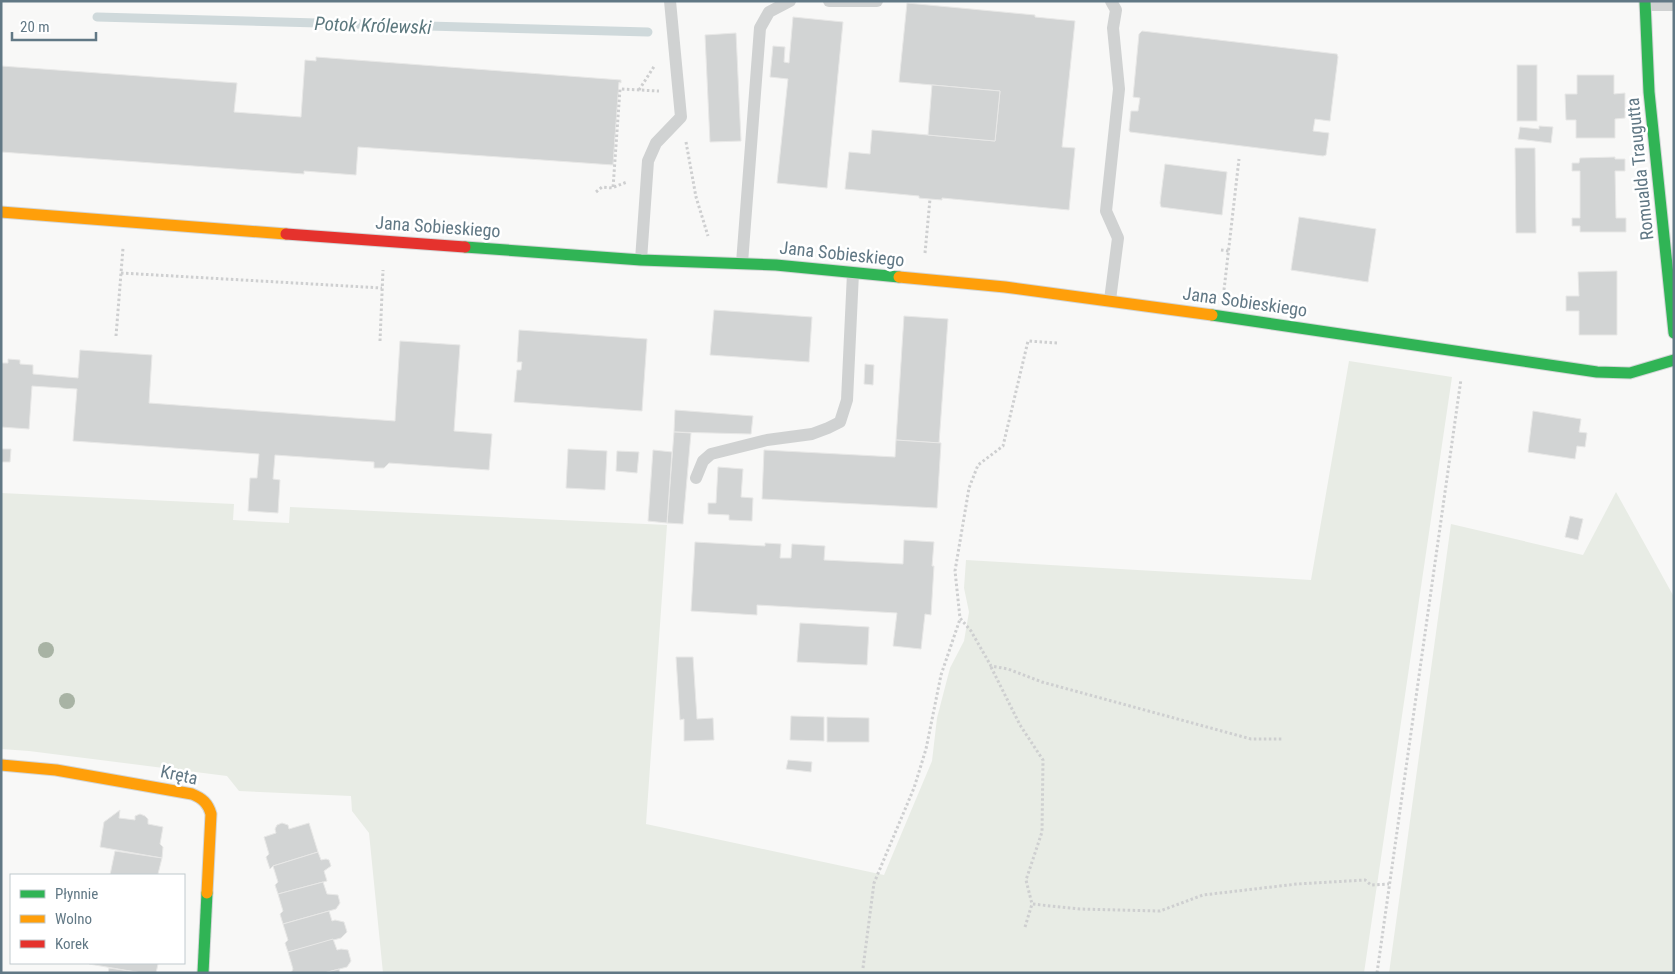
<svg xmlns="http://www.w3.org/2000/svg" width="1675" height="974" viewBox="0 0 1675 974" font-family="'Roboto Condensed',sans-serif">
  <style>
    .green { fill: #e8ece5 }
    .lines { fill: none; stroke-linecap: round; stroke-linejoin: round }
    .stream { stroke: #cfd9db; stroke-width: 9 }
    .building { fill: #d2d4d4; stroke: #e8e8e7 }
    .fast-casing { stroke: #d2d5d6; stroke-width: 13 }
    .slow-casing { stroke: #d2d5d6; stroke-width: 13 }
    .jam-casing { stroke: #d2d5d6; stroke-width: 13 }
    .path { stroke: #cecfd0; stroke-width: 3; stroke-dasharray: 2.5 2.5; stroke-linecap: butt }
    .lane { stroke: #d0d2d2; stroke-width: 12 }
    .fast { stroke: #30b455; stroke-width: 11 }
    .slow { stroke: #ff9f0a; stroke-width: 11 }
    .jam { stroke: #e5322d; stroke-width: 11 }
    .tree { fill: #a8b3a4 }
    .labels { text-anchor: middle; stroke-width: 5; stroke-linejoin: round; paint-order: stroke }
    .street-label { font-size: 18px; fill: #617885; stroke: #fff }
    .water-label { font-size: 19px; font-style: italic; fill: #5c787e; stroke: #fff }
  </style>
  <rect width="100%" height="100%" fill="#f8f8f7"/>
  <!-- green -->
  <g class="green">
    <path d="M1349 361 1452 377 1364 973H383L369 833 352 811 351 796 239 791 227 776 29 751 1 749V493L234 504 233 520 289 523 290 507 667 525 646 824 884 875 932 761 937 718 950 668 964 641 969 612 964 588 966 560 1311 580Z"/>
    <path d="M1616 492 1674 597V973H1389L1451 524 1583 555Z"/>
  </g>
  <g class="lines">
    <!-- stream -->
    <path class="stream" d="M97 17 648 32"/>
  </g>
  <!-- building -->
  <g class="building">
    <path d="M907 3 1035 15V17L1075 21 1062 147 1075 148 1069 210 942 198V200L930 199 919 198V196L845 189 849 152 870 154 872 130 995 141 1000 91 899 82Z"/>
    <path d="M793 17 843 22 827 188 777 183 788 79 770 77 773 46 785 47 784 62 789 63Z"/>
    <path d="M1142 31 1337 54 1338 57 1330 121 1315 119 1313 131 1329 133 1326 155 1323 156 1130 132 1129 130 1131 111H1138L1140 98 1133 97 1139 34Z"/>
    <path d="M736 33 741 141 710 142 705 35Z"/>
    <path d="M316 57 621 80V83L619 82 613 165 358 147 356 175 304 171V174L1 152V66L237 83 234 112 301 117 305 60 316 61Z"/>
    <rect x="1517" y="65" width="20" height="56"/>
    <path d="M1577 75H1614V94L1625 93V118L1615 119V138H1576V120H1566L1565 94H1577Z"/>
    <path d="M932 85 1000 91 995 141 928 135Z"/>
    <path d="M1539 126 1553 127 1551 143 1518 139 1520 127 1539 129Z"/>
    <path d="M1515 148H1535L1536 233H1516Z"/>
    <path d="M1615 157V159H1625V171H1615L1616 218H1626V232H1580V226H1572V218H1580V171H1572V163H1579L1580 158Z"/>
    <path d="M1165 164 1227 172 1222 215 1161 207 1160 203Z"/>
    <path d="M1299 217 1376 229 1368 282 1291 270Z"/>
    <path d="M1617 271V335H1579V311H1566V296H1579L1578 272Z"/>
    <path d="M714 310 812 317 809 362 710 355Z"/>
    <path d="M904 316 948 319 939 443 896 440Z"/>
    <path d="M519 330 647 339 642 411 514 402 517 370H521L522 362H517Z"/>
    <path d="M400 341 460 345 454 431 492 434 489 470 389 463 384 468H374V462L275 455 273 479 280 480 278 513 248 511 250 478H257L259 454 73 441 77 389 32 386 29 429 1 427V363H8V359L20 360V364L33 365V374L78 378 80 350 152 355 149 403 395 421Z"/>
    <path d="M865 364 874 365 873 385 864 384Z"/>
    <path d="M675 410 753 416 751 434 674 432Z"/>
    <path d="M1533 411 1581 419 1579 432 1587 433 1585 447 1577 446 1575 459 1528 452Z"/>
    <path d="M674 432 691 433 683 524 667 523Z"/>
    <path d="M896 440 941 443 937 508 762 499 764 450 895 457Z"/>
    <path d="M1 449H11L10 462H1Z"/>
    <path d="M568 449 607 451 605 490 566 488Z"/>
    <path d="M653 450 672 452 667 523 648 521Z"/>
    <path d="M617 451 639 452 637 473 616 471Z"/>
    <path d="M718 467 743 469 741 497 753 498 752 521 729 520V515L708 514V503H716Z"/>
    <path d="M1570 516 1583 519 1578 540 1565 537Z"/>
    <path d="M904 540 934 542 932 566H934L931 615 925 614 921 649 893 646 897 613 757 605V615L691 611 695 542 765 546V543L781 544 780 558H791L792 544 825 546 824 560 903 564Z"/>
    <path d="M800 623 869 627 867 665 797 662Z"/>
    <path d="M676 657H693L697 719 713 718 714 740 684 741V719L680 720Z"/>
    <path d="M791 716 824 717V741L790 740Z"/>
    <path d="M827 717 869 718V742H827Z"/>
    <path d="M788 760 812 762 811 772 786 769Z"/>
    <path d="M120 810 119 818 135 820V816L140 814 145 816 148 819V824L163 827 160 844 163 847 162 858 100 847 104 822Z"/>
    <path d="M282 823 288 825 289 829 309 823 318 852 273 866 270 869 266 857 269 854 264 837 276 833 275 829 277 825Z"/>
    <path d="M115 851 162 858 158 874 162 875H110Z"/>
    <path d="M318 852 321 860 326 859 329 860 331 866 324 871 327 881 278 894 275 885 278 882 273 866Z"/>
    <path d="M323 882 327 894 338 895 340 903 336 909 283 924 280 914 283 911 278 894Z"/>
    <path d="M329 911 332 921 335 920 344 922 347 932 341 938 288 952 285 943 288 940 283 924Z"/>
    <path d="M333 939 337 950 341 949 348 950 351 961 347 967 324 973H291L293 969 288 952Z"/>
    <path d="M89 963H156L158 964 156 973H142L89 964Z"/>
    <path d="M109 968 142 973H108Z"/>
    <path d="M339 969 340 973H324Z"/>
  </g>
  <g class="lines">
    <defs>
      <g id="fast">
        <path d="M1645 1 1649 92 1674 333"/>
        <path d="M465 247 641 260 776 265 899 277"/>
        <path d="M1212 315 1597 372 1630 373 1674 360"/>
        <path d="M203 973 207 893"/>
      </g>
      <g id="slow">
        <path d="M1 212 286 234"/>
        <path d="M899 277 1005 287 1212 315"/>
        <path d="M1 765 56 770 192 794C202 798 208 803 211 814L207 893"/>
      </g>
      <path id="jam" d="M286 234 465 247"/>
    </defs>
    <!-- fast casing -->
    <use href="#fast" class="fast-casing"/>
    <!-- slow casing -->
    <use href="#slow" class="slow-casing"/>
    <!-- jam casing -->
    <use href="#jam" class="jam-casing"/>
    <!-- path -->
    <g class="path">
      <path d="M639 90 655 65"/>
      <path d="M686 142 696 197 708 236"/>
      <path d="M614 187 627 182"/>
      <path d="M596 192 602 187 613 188 620 89 659 91"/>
      <path d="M1221 250 1229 251"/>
      <path d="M925 253 930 199"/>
      <path d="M121 273 382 288"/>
      <path d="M1224 290 1239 159"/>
      <path d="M116 336 123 248"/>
      <path d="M380 341 383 270"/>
      <path d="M1057 343 1028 341 1003 446 978 465 969 488 955 571 960 618 971 631 991 666 1008 669 1042 682 1251 739H1283"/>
      <path d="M991 667 1020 725 1043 760 1042 832 1026 880 1032 904 1080 909 1160 911 1203 895 1297 884 1365 880 1371 885 1389 884"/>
      <path d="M1025 927 1032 904"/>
      <path d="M863 968 874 883 914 788 926 749 941 675 960 619"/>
      <path d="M1377 973 1461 379"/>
    </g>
    <!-- lane -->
    <g class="lane">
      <path d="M829 1H877"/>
      <path d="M1645 5H1674"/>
      <path d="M641 260 648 161 656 143 681 117 670 1"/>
      <path d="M742 263 760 28 769 12 790 1"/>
      <path d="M1110 300 1118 238 1106 211 1119 89 1113 28 1116 10 1111 1"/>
      <path d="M696 478 703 461 711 454 767 440 812 434 828 428 840 422 847 400 853 273"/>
    </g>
    <!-- fast -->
    <use href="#fast" class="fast"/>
    <!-- slow -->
    <use href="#slow" class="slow"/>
    <!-- jam -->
    <use href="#jam" class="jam"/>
  </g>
  <!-- trees -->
  <g class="tree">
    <circle cx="46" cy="650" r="8"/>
    <circle cx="67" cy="701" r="8"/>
  </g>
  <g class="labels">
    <!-- street labels -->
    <g class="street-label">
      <text transform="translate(1640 169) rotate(-96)" y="6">Romualda Traugutta</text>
      <text transform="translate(438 227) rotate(4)" y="6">Jana Sobieskiego</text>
      <text transform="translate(842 254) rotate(6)" y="6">Jana Sobieskiego</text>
      <text transform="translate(1245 302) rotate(8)" y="6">Jana Sobieskiego</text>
      <text transform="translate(179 775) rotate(12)" y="6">Kręta</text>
    </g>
    <!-- water labels -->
    <g class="water-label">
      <text transform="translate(373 25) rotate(2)" y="7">Potok Królewski</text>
    </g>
  </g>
  <!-- border -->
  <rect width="1675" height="974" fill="none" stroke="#617885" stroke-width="5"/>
  <!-- legend -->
  <rect x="10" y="874" width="175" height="90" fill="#ffffff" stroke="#c0c9ce"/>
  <rect x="20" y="890" width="25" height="8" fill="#30b455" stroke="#c0c9ce"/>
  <text x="55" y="899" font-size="15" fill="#617885">Płynnie</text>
  <rect x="20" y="915" width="25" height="8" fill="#ff9f0a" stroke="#c0c9ce"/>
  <text x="55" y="924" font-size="15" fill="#617885">Wolno</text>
  <rect x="20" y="940" width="25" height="8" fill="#e5322d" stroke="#c0c9ce"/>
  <text x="55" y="949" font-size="15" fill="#617885">Korek</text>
  <!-- scale -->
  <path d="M12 32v8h84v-8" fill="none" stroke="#617885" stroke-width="2.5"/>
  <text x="20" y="32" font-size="15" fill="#617885" stroke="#ffffff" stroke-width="4" paint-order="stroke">20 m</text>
</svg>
